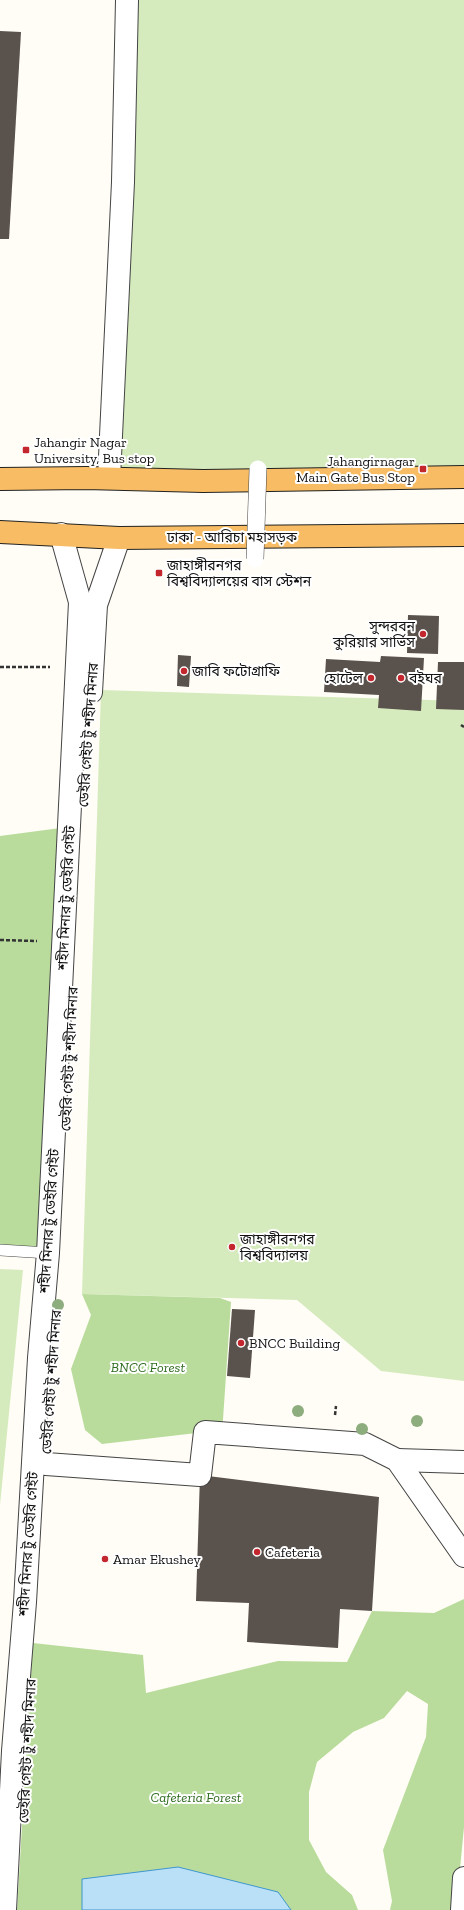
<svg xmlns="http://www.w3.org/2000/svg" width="464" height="1910" viewBox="0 0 464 1910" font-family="'Zilla Slab','Noto Sans Bengali',serif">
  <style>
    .green { fill: #d5ebbd }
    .forest { fill: #b9dc9c }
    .water { fill: #b9e0f7; stroke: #3f96cf }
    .building { fill: #5a524d }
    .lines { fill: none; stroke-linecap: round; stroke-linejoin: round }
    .service-casing { stroke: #444; stroke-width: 12 }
    .minor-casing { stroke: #444; stroke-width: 24 }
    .tertiary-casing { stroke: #444; stroke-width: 24 }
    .trunk-casing { stroke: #222; stroke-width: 24 }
    .path { stroke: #333; stroke-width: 2.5; stroke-dasharray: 4 2; stroke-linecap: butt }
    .service { stroke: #fff; stroke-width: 11 }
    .minor { stroke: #fff; stroke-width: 22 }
    .tertiary { stroke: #fff; stroke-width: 22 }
    .trunk { stroke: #f7bc64; stroke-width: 22 }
    .pedestrian-bridge-casing { stroke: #444; stroke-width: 18; stroke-linecap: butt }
    .pedestrian-bridge { stroke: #fff; stroke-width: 17 }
    .tree { fill: #8dad7f }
    .poi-dot { fill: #c4262e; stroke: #fff; stroke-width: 1.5 }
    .labels { text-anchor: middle; stroke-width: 4; stroke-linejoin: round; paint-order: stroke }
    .poi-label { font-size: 14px; fill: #111; stroke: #fff; text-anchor: start }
    .street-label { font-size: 14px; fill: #111; stroke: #fff }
    .park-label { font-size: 14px; font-style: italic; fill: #2f6b1f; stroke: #fff }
  </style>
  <rect width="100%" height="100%" fill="#fffdf5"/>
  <!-- green -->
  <g class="green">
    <path d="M126 0H464V471L109 478Z"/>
    <path d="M101 690 464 701V1381L381 1371 297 1300 82 1294Z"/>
    <path d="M0 1269 23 1270 0 1505Z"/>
  </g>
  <!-- forest -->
  <g class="forest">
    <path d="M68 827 48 1252 0 1249V836Z"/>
    <path d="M82 1294 220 1298 231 1302 222 1434 205 1432 102 1444 85 1430 71 1369 91 1315Z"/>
    <path d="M464 1599V1827L456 1910H390L392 1901 383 1850 426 1737 428 1704 407 1691 384 1718 353 1732 317 1762 309 1792V1840L326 1872 352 1895 358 1910H17L33 1643 143 1655 146 1693 278 1661 347 1662 372 1611 434 1613Z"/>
  </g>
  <!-- water -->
  <path class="water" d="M178 1867 278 1892 291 1910H82V1879Z"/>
  <!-- building -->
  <g class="building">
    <path d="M0 31 21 32 9 239H0Z"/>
    <path d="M408 615 439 616 438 654 407 653Z"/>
    <path d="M178 655 191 656 189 687 177 686Z"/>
    <path d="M381 656 424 658 421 711 378 708 379 695 324 692 326 659 380 662Z"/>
    <path d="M438 662H464V710L436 709Z"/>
    <path d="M232 1309 255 1310 250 1378 227 1376Z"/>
    <path d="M200 1475 379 1497 372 1611 340 1609 338 1648 247 1642 249 1603 196 1601Z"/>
  </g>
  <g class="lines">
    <defs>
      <path id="service" d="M0 1250 48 1253"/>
      <g id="minor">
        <path d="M109 478 123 182 127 0"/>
        <path d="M34 1460 46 1464 200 1475 205 1432 365 1444 397 1460 464 1556"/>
        <path d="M397 1460 464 1462"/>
        <path d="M462 1910 464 1878"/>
      </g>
      <g id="tertiary">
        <path d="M91 692 96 605 119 538"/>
        <path d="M5 1910 13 1751 25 1602 39 1358 48 1253 80 602 61 534"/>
      </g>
      <g id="trunk">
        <path d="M0 479 86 478 203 481 464 477"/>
        <path d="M0 532 119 538 464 535"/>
      </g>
    </defs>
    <!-- service casing -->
    <use href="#service" class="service-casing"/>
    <!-- minor casing -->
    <use href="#minor" class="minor-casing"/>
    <!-- tertiary casing -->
    <use href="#tertiary" class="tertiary-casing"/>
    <!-- trunk casing -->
    <use href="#trunk" class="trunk-casing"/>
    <!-- path -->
    <g class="path">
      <path d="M0 667H50"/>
      <path d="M461 725 464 727"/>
      <path d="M0 940 37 941"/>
      <path d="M335 1415 336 1406"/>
    </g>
    <!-- service -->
    <use href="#service" class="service"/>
    <!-- minor -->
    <use href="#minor" class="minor"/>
    <!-- tertiary -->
    <use href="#tertiary" class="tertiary"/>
    <!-- trunk -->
    <use href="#trunk" class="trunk"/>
    <defs>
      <path id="pedestrian-bridge" d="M255 559 258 469"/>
    </defs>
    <!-- pedestrian-bridge casing -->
    <use href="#pedestrian-bridge" class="pedestrian-bridge-casing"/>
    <!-- pedestrian-bridge -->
    <use href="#pedestrian-bridge" class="pedestrian-bridge"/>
  </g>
  <!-- trees -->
  <g class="tree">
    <circle cx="58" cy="1305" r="6"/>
    <circle cx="298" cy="1411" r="6"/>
    <circle cx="417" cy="1421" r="6"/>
    <circle cx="362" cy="1429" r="6"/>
  </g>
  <!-- markers -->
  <g class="poi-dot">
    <rect x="22" y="446" width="8" height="8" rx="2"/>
    <rect x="419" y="465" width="8" height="8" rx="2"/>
    <rect x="155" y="569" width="8" height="8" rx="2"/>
    <circle cx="423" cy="634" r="4"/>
    <circle cx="184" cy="671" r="4"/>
    <circle cx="371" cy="678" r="4"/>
    <circle cx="401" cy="678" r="4"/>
    <circle cx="232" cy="1247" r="4"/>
    <circle cx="241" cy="1343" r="4"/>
    <circle cx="257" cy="1552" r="4"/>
    <circle cx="105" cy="1559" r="4"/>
  </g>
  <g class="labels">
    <!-- poi labels -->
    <g class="poi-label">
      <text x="34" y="447">Jahangir Nagar<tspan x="34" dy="16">University, Bus stop</tspan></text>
      <text x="415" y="466" text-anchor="end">Jahangirnagar<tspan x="415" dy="16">Main Gate Bus Stop</tspan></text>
      <text x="167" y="570">জাহাঙ্গীরনগর<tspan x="167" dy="16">বিশ্ববিদ্যালয়ের বাস স্টেশন</tspan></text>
      <text x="415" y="631" text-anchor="end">সুন্দরবন<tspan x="415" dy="16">কুরিয়ার সার্ভিস</tspan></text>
      <text x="192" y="676">জাবি ফটোগ্রাফি</text>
      <text x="363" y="683" text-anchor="end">হোটেল</text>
      <text x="409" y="683">বইঘর</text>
      <text x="240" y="1244">জাহাঙ্গীরনগর<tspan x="240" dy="16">বিশ্ববিদ্যালয়</tspan></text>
      <text x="249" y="1348">BNCC Building</text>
      <text x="265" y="1557">Cafeteria</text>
      <text x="113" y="1564">Amar Ekushey</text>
    </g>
    <!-- street labels -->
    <g class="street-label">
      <text x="232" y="542">ঢাকা - আরিচা মহাসড়ক</text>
      <text transform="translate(88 735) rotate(-86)" y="5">ডেইরি গেইট টু শহীদ মিনার</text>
      <text transform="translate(66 898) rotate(-87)" y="5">শহীদ মিনার টু ডেইরি গেইট</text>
      <text transform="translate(69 1059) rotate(-87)" y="5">ডেইরি গেইট টু শহীদ মিনার</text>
      <text transform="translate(49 1221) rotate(-86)" y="5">শহীদ মিনার টু ডেইরি গেইট</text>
      <text transform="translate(51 1382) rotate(-86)" y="5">ডেইরি গেইট টু শহীদ মিনার</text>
      <text transform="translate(28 1544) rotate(-86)" y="5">শহীদ মিনার টু ডেইরি গেইট</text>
      <text transform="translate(27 1751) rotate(-87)" y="5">ডেইরি গেইট টু শহীদ মিনার</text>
    </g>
    <!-- park labels -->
    <g class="park-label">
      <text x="148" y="1372">BNCC Forest</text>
      <text x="196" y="1802">Cafeteria Forest</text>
    </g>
  </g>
</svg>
